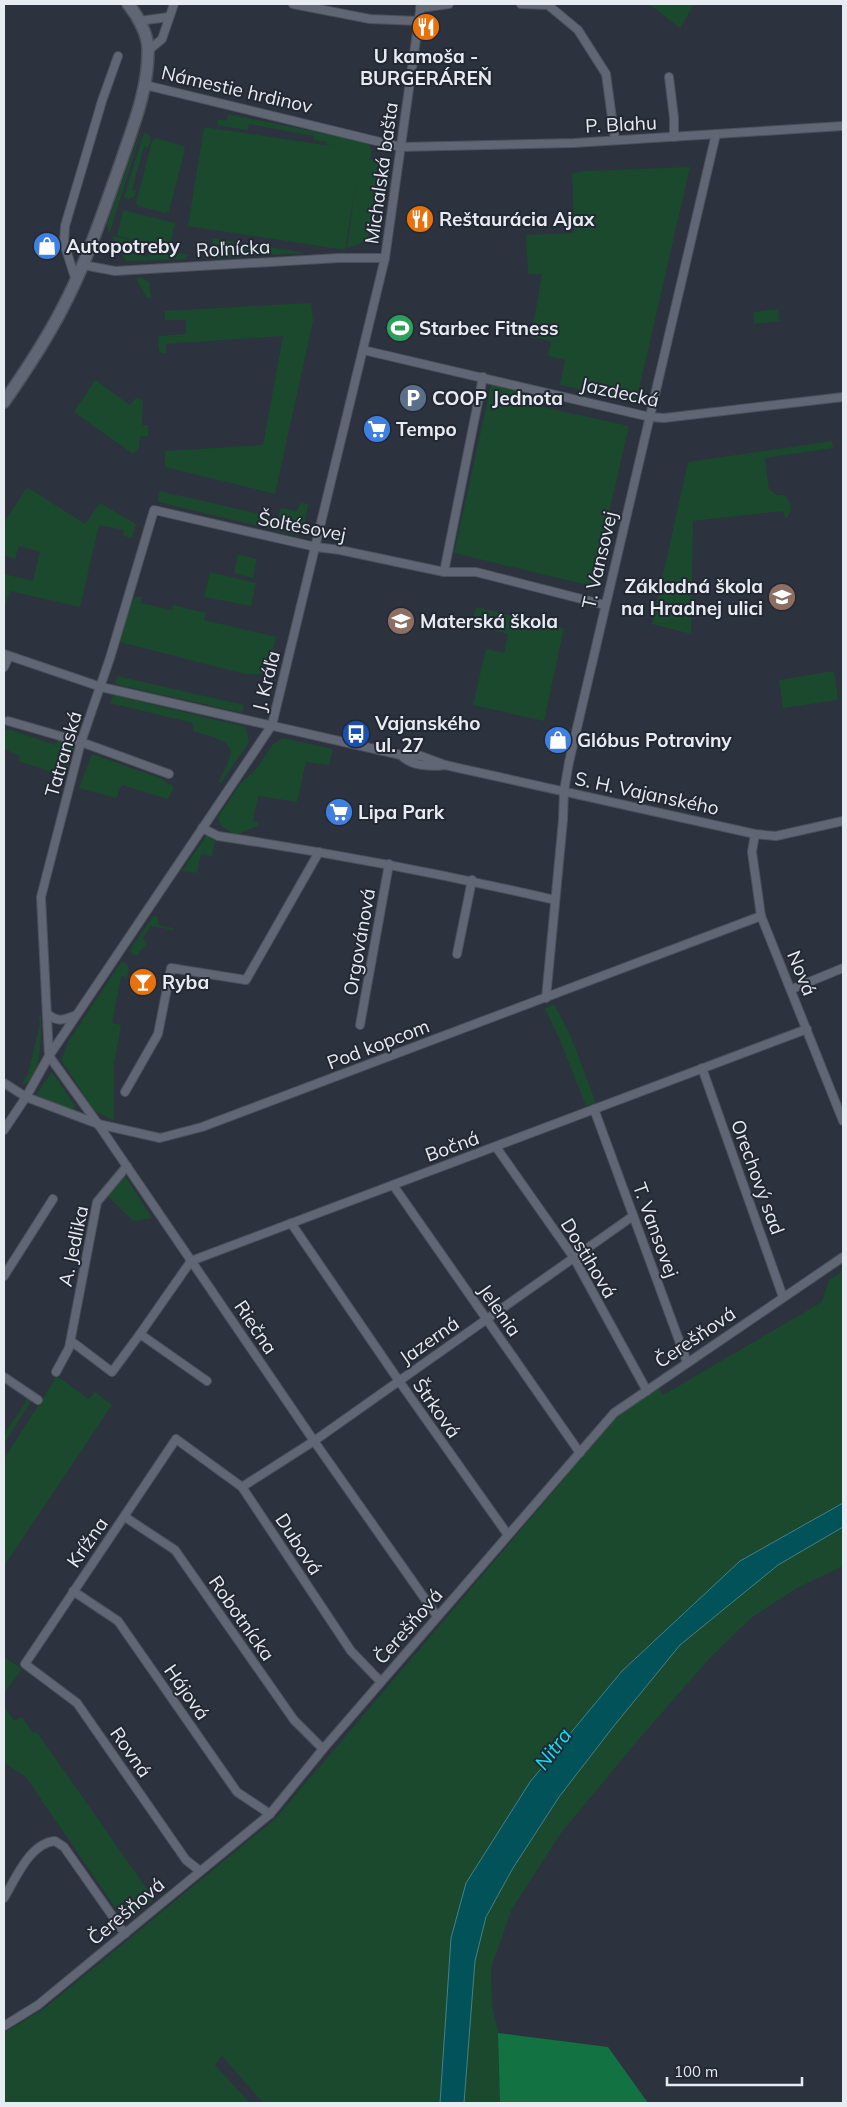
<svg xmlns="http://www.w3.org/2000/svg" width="847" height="2107" viewBox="0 0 847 2107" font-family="Mulish,sans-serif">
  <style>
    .green { fill: #1b492e }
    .forest { fill: #127242 }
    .water { fill: #02525a; stroke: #478088 }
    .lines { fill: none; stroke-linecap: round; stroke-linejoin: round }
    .minor-casing { stroke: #4c505a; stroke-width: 10 }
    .secondary-casing { stroke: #4c505a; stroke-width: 14 }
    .minor { stroke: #606673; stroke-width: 8 }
    .secondary { stroke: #606673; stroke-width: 11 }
    .labels { text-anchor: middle; stroke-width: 4; stroke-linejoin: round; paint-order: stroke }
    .poi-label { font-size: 19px; font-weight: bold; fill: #e7ebf2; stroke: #232833; text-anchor: start }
    .street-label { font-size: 19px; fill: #e7ebf2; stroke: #232833 }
    .water-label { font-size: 20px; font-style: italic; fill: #07e3f8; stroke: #232833 }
  </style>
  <rect width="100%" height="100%" fill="#2c323e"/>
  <!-- green -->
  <g class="green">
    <path d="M649 4H694L680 28Z"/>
    <path d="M228 114 366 142 372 149 370 159 380 162 368 239 357 245 347 248 356 183 345 250 188 226 204 127 338 147 327 145V142L314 140V136L249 124 247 130 217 125 218 119 226 121Z"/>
    <path d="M140 132H141L109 235 107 224Z"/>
    <path d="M144 133 149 134 151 139 148 148 144 147 132 190 136 191 134 197 128 199 124 197Z"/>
    <path d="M156 138 183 146 185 149 169 211 165 213 139 206 136 203 152 141Z"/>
    <path d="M690 167 636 402 561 385 560 384 565 360 548 356 551 341 531 337 542 274H528L526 235 574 233 572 173 584 171Z"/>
    <path d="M123 210 175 223 169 249 117 236Z"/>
    <path d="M114 236 135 242 132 253 148 257 151 247 187 255V259L126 261 112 237Z"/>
    <path d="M213 239H217L306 253 213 258Z"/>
    <path d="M140 277 149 282 151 298H147L136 278Z"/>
    <path d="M311 303 313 321 275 494 165 467V451L263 445 283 336 166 344V353H161L159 350 158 336 186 334V320H165V311Z"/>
    <path d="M778 309 779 321 754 324 753 312Z"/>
    <path d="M95 380 130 405 136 398 143 400 142 425H148V436H140L139 447 133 454 74 412Z"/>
    <path d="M491 385 518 390 534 405 629 426 592 586 454 553Z"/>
    <path d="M832 441 833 448 765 458 769 489 777 495H785C791 503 794 513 785 519L783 511 693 521 691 634 652 624 688 462Z"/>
    <path d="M27 487 85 524 100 503 136 524 132 538 123 536 124 530 99 525 80 607 10 591 4 608V574L33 581 40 552 19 546 15 559 4 555V523Z"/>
    <path d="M159 491 278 518 281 508 297 511 300 503 308 504 303 532 296 535 158 502Z"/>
    <path d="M238 554 257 559 253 578 234 573Z"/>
    <path d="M210 572 256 583 251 606 204 597Z"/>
    <path d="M136 597H142L141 603 172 610 173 605 206 613 204 620 276 637 268 669 260 674H244L120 642 131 602Z"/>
    <path d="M476 607 564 628 544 721 473 705 486 649 504 653 508 634 472 625Z"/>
    <path d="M834 671 838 700 783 708 779 680Z"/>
    <path d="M117 676 244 705 243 713 115 684Z"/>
    <path d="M113 695 246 727 249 742 221 783 218 782C241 742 232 743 193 731V723L110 703Z"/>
    <path d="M4 728 56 745 58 739 72 742 75 746 64 776 18 761 20 756 4 749Z"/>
    <path d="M283 738 333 749 329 765 306 762 297 802 258 796 253 821 259 823 258 826 236 835 221 826 218 817 240 784 257 768 273 744Z"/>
    <path d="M92 754 160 778 174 787 168 799 122 785 116 798 79 788Z"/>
    <path d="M207 835 215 841 212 856 201 854 197 873 182 871Z"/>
    <path d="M153 916 158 917V925L173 928V930L151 926 143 938 146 945 136 956 132 954 130 950Z"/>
    <path d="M121 962 127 964 129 969 127 977 121 976 112 1023 121 1025 114 1064V1121L94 1110 61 1060 69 1041Z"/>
    <path d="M554 1004 571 1037 596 1103 586 1106 559 1038 545 1009Z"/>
    <path d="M39 1016H41C41 1031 43 1083 21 1085L28 1074 40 1024Z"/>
    <path d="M52 1072 75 1106 74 1109H70L36 1095Z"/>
    <path d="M125 1176 152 1218 133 1221 107 1195 122 1177Z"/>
    <path d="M843 1271V1503L740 1561 622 1671 530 1782 466 1883 440 2103H263L222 2056 215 2065 250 2103H4V2033L45 2008 275 1819 616 1418 658 1387 663 1395 822 1302 829 1280Z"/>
    <path d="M57 1376 89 1399 95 1392 112 1405 4 1566V1459Z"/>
    <path d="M28 1398 32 1400 4 1444V1435Z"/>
    <path d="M843 1527V1566L797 1588 751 1618 708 1660 639 1739 561 1833 512 1909 491 1968 492 2005 498 2033 500 2103H464L475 1961 486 1917 513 1868 559 1797 613 1727 680 1645 778 1565Z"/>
    <path d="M4 1657 22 1669 4 1693Z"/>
    <path d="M4 1706 14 1721 22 1717 33 1733 36 1731 154 1899 134 1916 127 1919 121 1916 25 1776 4 1763Z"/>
  </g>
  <!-- forest -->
  <path class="forest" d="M498 2033 608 2047 648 2103H500Z"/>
  <!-- water -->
  <path class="water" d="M843 1503V1527L778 1565 680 1645 613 1727 559 1797 513 1868 486 1917 475 1961 464 2103H440L451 1938 466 1883 530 1782 622 1671 740 1561Z"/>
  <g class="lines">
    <defs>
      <g id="minor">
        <path d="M293 4 370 19 419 21"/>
        <path d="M521 4 548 5 578 30 606 74 615 140"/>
        <path d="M420 8 449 4"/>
        <path d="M139 21 169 17"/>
        <path d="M149 50 162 39 174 4"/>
        <path d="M669 77 674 118V137"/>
        <path d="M145 85 401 147 574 143 843 126"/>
        <path d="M83 265 115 271 339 258H385"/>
        <path d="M76 281 64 243 65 226 102 101 118 56"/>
        <path d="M363 350 650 417 664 418 843 397"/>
        <path d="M444 572 483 377"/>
        <path d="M4 654 101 687 401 755 421 756 445 765 755 834 776 836 843 821"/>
        <path d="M4 667 9 656"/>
        <path d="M8 721 81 742 169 774"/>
        <path d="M401 755C410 766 431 767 445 765"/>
        <path d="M202 828 218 836C331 853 443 874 555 900"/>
        <path d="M755 834 752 852 761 916 843 1121"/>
        <path d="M457 954 472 880"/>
        <path d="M792 989 843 968"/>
        <path d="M546 998 563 820 564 791 569 762 716 134"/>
        <path d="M47 1013C57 1023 64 1020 76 1015"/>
        <path d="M360 1025 389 864"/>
        <path d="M49 1056 41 897 81 742 110 658 154 510 316 547 340 550 444 572H476L605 605"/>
        <path d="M49 1056 98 1124 314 1441 437 1616"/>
        <path d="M702 1068 783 1297"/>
        <path d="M4 1083 26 1097 98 1124 160 1138 202 1127 761 916"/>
        <path d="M125 1092 158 1034 171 968 246 980 319 852"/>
        <path d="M594 1109 687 1362"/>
        <path d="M4 1130 26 1097 49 1056 272 725 385 258 421 4"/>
        <path d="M496 1147 574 1258 647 1391"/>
        <path d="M393 1185 580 1453"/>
        <path d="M291 1223 399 1381 508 1535"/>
        <path d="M4 1276 53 1199"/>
        <path d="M71 1341 112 1372 140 1334"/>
        <path d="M56 1372 69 1348 97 1202 127 1166"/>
        <path d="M4 1377 38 1400"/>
        <path d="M207 1381 140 1334 191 1261 807 1029"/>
        <path d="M242 1487 314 1441 633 1216"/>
        <path d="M125 1517 175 1550 294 1720 323 1749"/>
        <path d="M73 1591 118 1621 237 1792 270 1814"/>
        <path d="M200 1871 186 1860 77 1703 25 1664 176 1439 242 1487 351 1651 381 1682"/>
        <path d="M4 1898C16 1878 30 1843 55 1841L64 1847 125 1934"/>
        <path d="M4 2026 38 2005 270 1814 323 1749 614 1413 843 1257"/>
      </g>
      <path id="secondary" d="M4 402C25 372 45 342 62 309 87 262 103 212 121 162 133 126 148 90 148 52 149 36 138 16 128 4"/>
    </defs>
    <!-- minor casing -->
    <use href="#minor" class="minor-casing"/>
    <!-- secondary casing -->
    <use href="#secondary" class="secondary-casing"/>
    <!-- minor -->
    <use href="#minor" class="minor"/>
    <!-- secondary -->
    <use href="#secondary" class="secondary"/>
  </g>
  <!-- icons -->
  <defs>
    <symbol id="restaurant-disc" viewBox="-11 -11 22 22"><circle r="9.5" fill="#e8710a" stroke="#232833"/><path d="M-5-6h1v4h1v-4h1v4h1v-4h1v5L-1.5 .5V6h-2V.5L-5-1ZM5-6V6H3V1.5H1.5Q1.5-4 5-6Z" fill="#fff"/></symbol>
    <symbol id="shop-disc" viewBox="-11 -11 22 22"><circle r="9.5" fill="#3f7fe0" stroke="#232833"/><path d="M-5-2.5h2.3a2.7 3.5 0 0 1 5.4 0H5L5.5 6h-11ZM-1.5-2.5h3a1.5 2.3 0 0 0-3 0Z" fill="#fff"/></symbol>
    <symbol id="stadium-disc" viewBox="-11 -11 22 22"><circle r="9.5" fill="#2e9e5b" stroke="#232833"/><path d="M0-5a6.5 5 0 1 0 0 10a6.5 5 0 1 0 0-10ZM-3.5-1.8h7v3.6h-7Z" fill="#fff"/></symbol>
    <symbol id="parking-disc" viewBox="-11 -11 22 22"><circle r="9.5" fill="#5c6f8a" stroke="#232833"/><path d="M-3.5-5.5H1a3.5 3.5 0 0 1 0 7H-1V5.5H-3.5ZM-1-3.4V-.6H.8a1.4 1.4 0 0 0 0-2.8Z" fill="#fff"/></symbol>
    <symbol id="supermarket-disc" viewBox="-11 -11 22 22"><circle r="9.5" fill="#3f7fe0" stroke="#232833"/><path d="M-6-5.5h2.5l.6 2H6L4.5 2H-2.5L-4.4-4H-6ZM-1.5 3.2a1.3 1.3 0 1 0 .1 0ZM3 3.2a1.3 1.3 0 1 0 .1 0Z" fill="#fff"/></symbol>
    <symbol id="school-disc" viewBox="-11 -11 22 22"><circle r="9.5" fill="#8d6e63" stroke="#232833"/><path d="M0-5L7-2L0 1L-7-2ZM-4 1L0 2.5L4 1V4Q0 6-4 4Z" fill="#fff"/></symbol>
    <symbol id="bus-disc" viewBox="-11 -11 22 22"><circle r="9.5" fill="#1a4fb4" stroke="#232833"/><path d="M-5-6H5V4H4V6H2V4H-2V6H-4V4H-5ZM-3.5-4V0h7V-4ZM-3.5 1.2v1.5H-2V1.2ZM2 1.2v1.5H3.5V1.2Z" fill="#fff"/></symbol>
    <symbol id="bar-disc" viewBox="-11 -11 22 22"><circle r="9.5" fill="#e8710a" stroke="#232833"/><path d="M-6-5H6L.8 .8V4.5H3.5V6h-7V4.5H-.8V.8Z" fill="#fff"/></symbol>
  </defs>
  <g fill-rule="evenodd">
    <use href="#restaurant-disc" x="410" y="11" width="32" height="32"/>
    <use href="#restaurant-disc" x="404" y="203" width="32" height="32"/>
    <use href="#shop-disc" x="31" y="230" width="32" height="32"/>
    <use href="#stadium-disc" x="384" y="312" width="32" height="32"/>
    <use href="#parking-disc" x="397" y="382" width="32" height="32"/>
    <use href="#supermarket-disc" x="361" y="413" width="32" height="32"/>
    <use href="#school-disc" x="766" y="581" width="32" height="32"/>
    <use href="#school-disc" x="385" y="605" width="32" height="32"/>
    <use href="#bus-disc" x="340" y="718" width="32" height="32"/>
    <use href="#shop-disc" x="542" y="724" width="32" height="32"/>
    <use href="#supermarket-disc" x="323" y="796" width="32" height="32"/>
    <use href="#bar-disc" x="127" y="966" width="32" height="32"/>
  </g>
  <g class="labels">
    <!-- poi labels -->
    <g class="poi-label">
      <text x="426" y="63" text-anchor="middle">U kamoša -<tspan x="426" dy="22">BURGERÁREŇ</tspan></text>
      <text x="439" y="226">Reštaurácia Ajax</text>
      <text x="66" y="253">Autopotreby</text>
      <text x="419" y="335">Starbec Fitness</text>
      <text x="432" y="405">COOP Jednota</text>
      <text x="396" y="436">Tempo</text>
      <text x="763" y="593" text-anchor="end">Základná škola<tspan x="763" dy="22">na Hradnej ulici</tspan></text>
      <text x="420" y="628">Materská škola</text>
      <text x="375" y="730">Vajanského<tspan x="375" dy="22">ul. 27</tspan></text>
      <text x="577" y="747">Glóbus Potraviny</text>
      <text x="358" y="819">Lipa Park</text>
      <text x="162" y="989">Ryba</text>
    </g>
    <!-- street labels -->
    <g class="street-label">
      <text transform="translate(237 89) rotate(13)" y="7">Námestie hrdinov</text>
      <text transform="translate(621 124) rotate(-3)" y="7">P. Blahu</text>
      <text transform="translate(381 173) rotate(-82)" y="7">Michalská bašta</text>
      <text transform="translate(233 248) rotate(-3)" y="7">Roľnícka</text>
      <text transform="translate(620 392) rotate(12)" y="7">Jazdecká</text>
      <text transform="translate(302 526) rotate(11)" y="7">Šoltésovej</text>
      <text transform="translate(599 560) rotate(-77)" y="7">T. Vansovej</text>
      <text transform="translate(266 681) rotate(-76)" y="7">J. Kráľa</text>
      <text transform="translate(63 754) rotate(-74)" y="7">Tatranská</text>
      <text transform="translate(647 793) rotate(12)" y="7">S. H. Vajanského</text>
      <text transform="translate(359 942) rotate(-80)" y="7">Orgovánová</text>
      <text transform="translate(802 973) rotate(68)" y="7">Nová</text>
      <text transform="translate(378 1044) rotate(-21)" y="7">Pod kopcom</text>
      <text transform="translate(452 1146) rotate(-20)" y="7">Bočná</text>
      <text transform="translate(758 1177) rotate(70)" y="7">Orechový sad</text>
      <text transform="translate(656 1230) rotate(70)" y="7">T. Vansovej</text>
      <text transform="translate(73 1246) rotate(-78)" y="7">A. Jedlika</text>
      <text transform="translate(589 1258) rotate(59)" y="7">Dostihová</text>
      <text transform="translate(500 1310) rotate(55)" y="7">Jelenia</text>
      <text transform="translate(256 1327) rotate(56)" y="7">Riečna</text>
      <text transform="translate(695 1337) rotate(-34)" y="7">Čerešňová</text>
      <text transform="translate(429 1340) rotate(-35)" y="7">Jazerná</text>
      <text transform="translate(437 1408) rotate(55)" y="7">Štrková</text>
      <text transform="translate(87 1542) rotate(-55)" y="7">Krížna</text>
      <text transform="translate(299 1544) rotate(57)" y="7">Dubová</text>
      <text transform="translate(242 1618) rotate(55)" y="7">Robotnícka</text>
      <text transform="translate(408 1626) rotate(-49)" y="7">Čerešňová</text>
      <text transform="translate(187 1692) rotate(55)" y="7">Hájová</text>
      <text transform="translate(131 1752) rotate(55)" y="7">Rovná</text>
      <text transform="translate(126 1911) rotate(-40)" y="7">Čerešňová</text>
    </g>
    <!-- water labels -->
    <g class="water-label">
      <text transform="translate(553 1749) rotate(-53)" y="7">Nitra</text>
    </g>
  </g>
  <!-- border -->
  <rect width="847" height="2107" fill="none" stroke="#e7ebf2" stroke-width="10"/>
  <!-- scale -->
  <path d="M667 2077v8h135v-8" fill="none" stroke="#e7ebf2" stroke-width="2.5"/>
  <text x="674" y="2077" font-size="15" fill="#e7ebf2" stroke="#232833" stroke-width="4" paint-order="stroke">100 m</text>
</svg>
